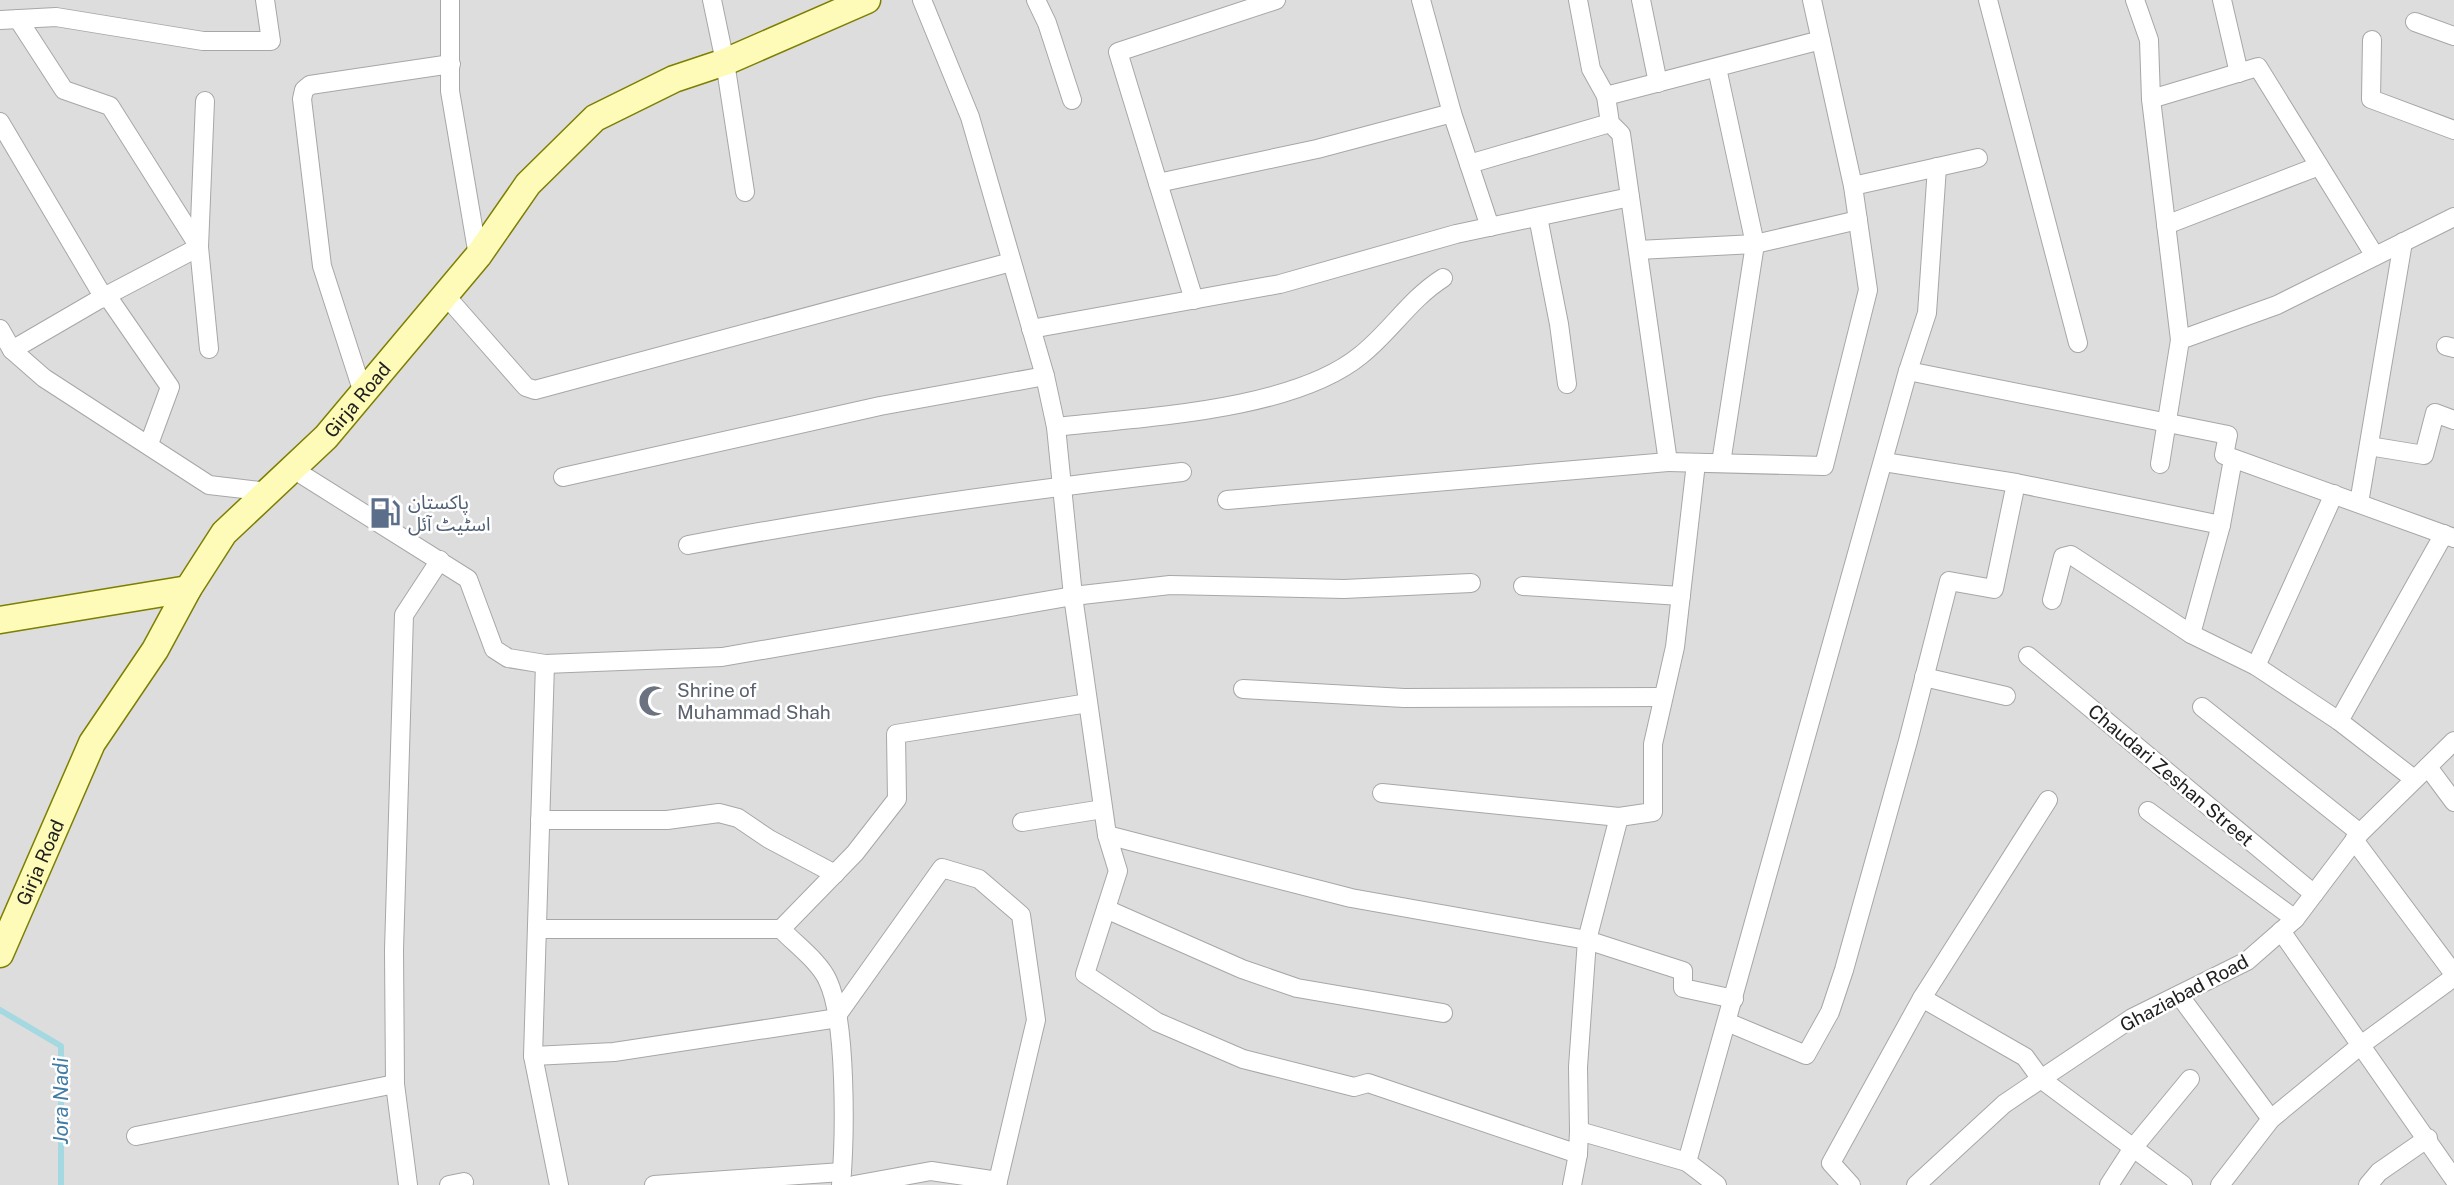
<svg xmlns="http://www.w3.org/2000/svg" width="2454" height="1185" viewBox="0 0 2454 1185" font-family="'Public Sans','Noto Sans Arabic',sans-serif">
  <style>
    .residential { fill: #dedddd }
    .lines { fill: none; stroke-linecap: round; stroke-linejoin: round }
    .stream { stroke: #a4d9e2; stroke-width: 6 }
    .street-casing { stroke: #a7a7a7; stroke-width: 20 }
    .secondary-casing { stroke: #7c7f00; stroke-width: 29 }
    .street { stroke: #fff; stroke-width: 18 }
    .secondary { stroke: #fefbb8; stroke-width: 26 }
    .labels { text-anchor: middle; stroke-width: 5; stroke-linejoin: round; paint-order: stroke }
    .street-label { font-size: 19px; fill: #202020; stroke: #fff }
    .service-label { font-size: 19px; fill: #4e5e75; stroke: #fff; text-anchor: start }
    .worship-label { font-size: 19px; fill: #5b616d; stroke: #fff; text-anchor: start }
    .water-label { font-size: 21px; font-style: italic; fill: #407ca6; stroke: #fff }
  </style>
  <rect width="100%" height="100%" fill="#f1ede6"/>
  <!-- residential -->
  <rect class="residential" x="0" y="0" width="2454" height="1185"/>
  <g class="lines">
    <!-- stream -->
    <path class="stream" d="M0 1010 61 1046V1185"/>
    <defs>
      <g id="street">
        <path d="M450 0V91L478 256"/>
        <path d="M712 0 725 62 745 192"/>
        <path d="M922 0 970 117 1045 376 1056 427 1073 596 1107 835 1351 898 1587 940 1683 971V988L1734 999"/>
        <path d="M1036 0 1047 23 1072 100"/>
        <path d="M1276 0 1118 52 1158 183 1317 149 1452 113"/>
        <path d="M1421 0 1452 113 1490 227"/>
        <path d="M1578 0 1591 69 1606 96"/>
        <path d="M1641 0 1658 83"/>
        <path d="M1812 0 1853 186 1868 290 1824 466 1668 462 1621 134 1610 123 1606 96 1821 40"/>
        <path d="M1988 0 2078 343"/>
        <path d="M2135 0 2149 40 2151 99 2180 340"/>
        <path d="M2222 0 2239 73"/>
        <path d="M0 20 56 17 203 41H271L265 0"/>
        <path d="M2415 22 2454 36"/>
        <path d="M2372 40 2371 99 2454 130"/>
        <path d="M1717 68 1755 244 1721 463"/>
        <path d="M2151 99 2258 67 2375 256"/>
        <path d="M205 101 199 247 209 349"/>
        <path d="M0 122 104 298 110 300 170 387 149 444"/>
        <path d="M1469 164 1610 123"/>
        <path d="M1937 167 1927 313 1908 371 2228 435 2224 455 2454 538"/>
        <path d="M1158 183 1194 300"/>
        <path d="M1853 186 1978 158"/>
        <path d="M1538 217 1559 324 1567 384"/>
        <path d="M2166 225 2319 166"/>
        <path d="M1638 250 1755 244 1858 220"/>
        <path d="M446 296 526 387 535 390 1011 262"/>
        <path d="M0 329 12 350 44 378 209 485 269 492"/>
        <path d="M1031 329 1280 284 1456 234 1630 197"/>
        <path d="M2446 346 2454 348"/>
        <path d="M12 350 98 300 199 247 110 106 64 90 18 19"/>
        <path d="M363 393 322 266 302 99 304 90 310 85 451 64"/>
        <path d="M1056 427C1143 417 1293 411 1361 355 1391 331 1410 299 1443 278"/>
        <path d="M2369 446 2424 455 2435 413 2454 420"/>
        <path d="M1884 462 2016 483 2221 525"/>
        <path d="M2160 464 2180 340 2277 305 2454 217"/>
        <path d="M293 469 468 579 494 649 508 658 545 664 722 657 1073 596 1170 585 1344 589 1471 583"/>
        <path d="M563 477 880 406 1045 376"/>
        <path d="M1227 500 1668 462"/>
        <path d="M2359 503 2403 242"/>
        <path d="M688 545C852 514 1017 491 1182 472"/>
        <path d="M1523 586 1681 596"/>
        <path d="M2052 600 2063 557 2071 555 2191 634 2256 666 2339 721 2414 779"/>
        <path d="M2191 634 2221 525 2233 459"/>
        <path d="M2028 656 2314 894"/>
        <path d="M545 664 533 1056 559 1185"/>
        <path d="M2256 666 2334 494"/>
        <path d="M1924 677 2006 696"/>
        <path d="M1243 689 1404 698 1662 697"/>
        <path d="M2202 707 2360 833"/>
        <path d="M2339 721 2444 534"/>
        <path d="M2428 767 2454 802"/>
        <path d="M1382 793 1619 817"/>
        <path d="M2148 811 2295 919"/>
        <path d="M540 820H667L719 813 738 818 769 839 835 874"/>
        <path d="M1022 822 1103 809"/>
        <path d="M1107 835 1118 871 1085 974 1157 1022 1243 1059 1354 1087 1368 1083 1578 1154 1579 1131"/>
        <path d="M2354 840 2454 974"/>
        <path d="M1106 909 1242 969 1297 988 1443 1013"/>
        <path d="M537 929H781L855 853 897 799 896 734 1088 703"/>
        <path d="M781 929C795 944 820 962 828 981 847 1022 845 1138 841 1185"/>
        <path d="M2281 931 2454 1179"/>
        <path d="M2179 995 2271 1119"/>
        <path d="M1922 998 2048 800"/>
        <path d="M838 1014 942 868 979 879 1021 915 1036 1020 997 1185"/>
        <path d="M1727 1022 1806 1055 1830 1012 1844 970 1908 741 1949 581 1994 589 2016 483"/>
        <path d="M533 1056 614 1052 838 1018"/>
        <path d="M136 1136 395 1084"/>
        <path d="M1687 1162 1579 1131 1578 1067 1587 940 1619 817 1653 812V744L1675 647 1696 463"/>
        <path d="M408 1185 395 1084 394 950 404 615 440 560"/>
        <path d="M449 1185 464 1182"/>
        <path d="M654 1185 842 1172"/>
        <path d="M854 1185 931 1171 998 1181"/>
        <path d="M1572 1185 1578 1154"/>
        <path d="M1717 1185 1687 1162 1908 371"/>
        <path d="M1851 1185 1831 1163 1922 998 2025 1057 2041 1079 2183 1185"/>
        <path d="M1916 1185 2004 1104 2041 1079 2132 1018 2247 961 2295 919 2360 833 2454 741"/>
        <path d="M2109 1185 2133 1148 2190 1079"/>
        <path d="M2220 1185 2271 1119 2361 1045 2454 977"/>
        <path d="M2368 1185 2379 1172 2428 1138"/>
      </g>
      <g id="secondary">
        <path d="M0 620 188 589"/>
        <path id="s1" d="M0 954 92 743 155 650 188 589 224 533 326 437 478 256 528 184 595 118 674 79 725 62 867 0"/>
      </g>
    </defs>
    <!-- street casing -->
    <use href="#street" class="street-casing"/>
    <!-- secondary casing -->
    <use href="#secondary" class="secondary-casing"/>
    <!-- street -->
    <use href="#street" class="street"/>
    <!-- secondary -->
    <use href="#secondary" class="secondary"/>
  </g>
  <!-- icons -->
  <defs>
    <symbol id="fuel-bare" viewBox="-9 -9 18 18"><path d="M-5.5-6h7V0h2V4h1.3V-2.5L3-4.5l.8-.8L6-3V5H2.5V1h-1V6h-7ZM-4.2-4.7v3.2H.2V-4.7Z" fill="#5c6f8a" stroke="#fff" stroke-width="2.5" paint-order="stroke"/></symbol>
    <symbol id="mosque-bare" viewBox="-9 -9 18 18"><path d="M3.5-4.9A6 6 0 1 0 3.5 4.9A5 5 0 1 1 3.5-4.9Z" fill="#6b7280" stroke="#fff" stroke-width="2.5" paint-order="stroke"/></symbol>
  </defs>
  <g fill-rule="evenodd">
    <use href="#fuel-bare" x="363" y="491" width="44" height="44"/>
    <use href="#mosque-bare" x="632" y="679" width="44" height="44"/>
  </g>
  <g class="labels">
    <!-- street labels -->
    <g class="street-label">
      <text dy="7" stroke="none"><textPath href="#s1" startOffset="667">Girja Road</textPath></text>
      <text transform="translate(2171 775) rotate(40)" y="7">Chaudari Zeshan Street</text>
      <text dy="7" stroke="none"><textPath href="#s1" startOffset="100">Girja Road</textPath></text>
      <text transform="translate(2184 993) rotate(-28)" y="7">Ghaziabad Road</text>
    </g>
    <!-- service labels -->
    <g class="service-label">
      <text x="408" y="509">پاکستان<tspan x="408" dy="22">اسٹیٹ آئل</tspan></text>
    </g>
    <!-- worship labels -->
    <g class="worship-label">
      <text x="677" y="697">Shrine of<tspan x="677" dy="22">Muhammad Shah</tspan></text>
    </g>
    <!-- water labels -->
    <g class="water-label">
      <text transform="translate(61 1101) rotate(-90)" y="7">Jora Nadi</text>
    </g>
  </g>
</svg>
